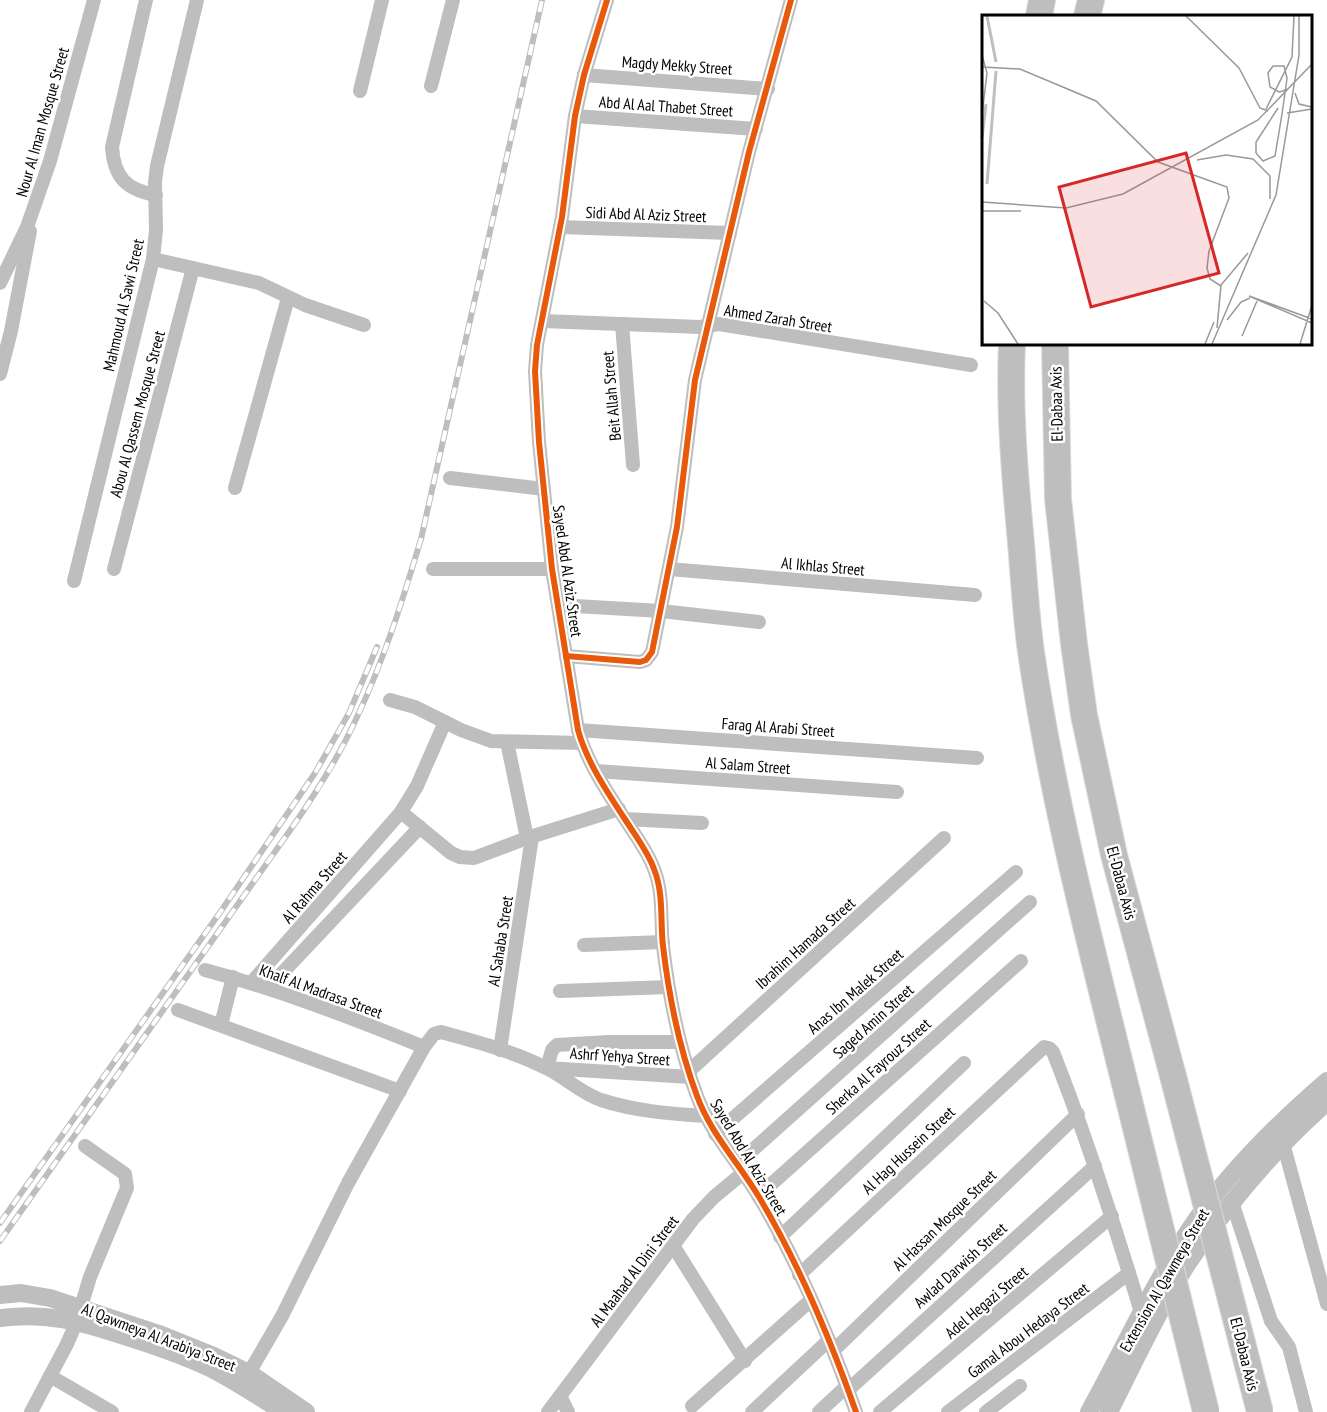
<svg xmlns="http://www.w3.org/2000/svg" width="1327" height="1412" viewBox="0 0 1327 1412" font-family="'PT Sans Narrow',sans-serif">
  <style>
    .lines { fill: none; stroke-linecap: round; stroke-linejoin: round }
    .motorway-casing { stroke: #dbdbdb; stroke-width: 28 }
    .minor { stroke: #bebebe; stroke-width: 14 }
    .tertiary { stroke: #bebebe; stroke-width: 18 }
    .motorway { stroke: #bebebe; stroke-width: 26 }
    .rail-casing { stroke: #bebebe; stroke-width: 6 }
    .rail { stroke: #fff; stroke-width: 4; stroke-dasharray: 11; stroke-linecap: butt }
    .motorway-bridge-casing { stroke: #dbdbdb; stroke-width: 28; stroke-linecap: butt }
    .motorway-bridge { stroke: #bebebe; stroke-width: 26 }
    .cycleway-casing { stroke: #fff; stroke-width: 10 }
    .cycleway { stroke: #e8590c; stroke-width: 6 }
    .labels { text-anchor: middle; stroke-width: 5; stroke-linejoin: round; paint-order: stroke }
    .street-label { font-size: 16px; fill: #000; stroke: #fff }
    .inset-river { fill: none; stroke: #bfbfbf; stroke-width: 3 }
    .inset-road { fill: none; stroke: #999; stroke-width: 1.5 }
    .view { fill: #d62828; fill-opacity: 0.15; stroke: #d62828; stroke-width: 3 }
    .inset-edge { fill: none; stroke: #000; stroke-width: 3 }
  </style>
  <rect width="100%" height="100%" fill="#fff"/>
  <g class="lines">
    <defs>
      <g id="motorway">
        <path d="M1039 16 1042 0"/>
        <path d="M1087 16 1091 0"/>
        <path d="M1012 344C1009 410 1015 478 1021 543 1024 580 1026 616 1031 652 1053 801 1091 947 1127 1092"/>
        <path d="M1055 344 1058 499 1074 644 1084 715 1114 855 1173 1076"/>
      </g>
    </defs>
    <!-- motorway casing -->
    <use href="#motorway" class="motorway-casing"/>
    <!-- minor -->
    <g class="minor">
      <path d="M146 0 112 147C114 177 126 190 156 195"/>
      <path d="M607 0 584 75 575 116 562 217 537 345 535 371 539 442 552 569 578 730C588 766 612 799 632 830 640 842 649 855 654 869 664 894 660 920 663 946 669 997 679 1048 697 1096 711 1134 738 1162 759 1197 799 1264 830 1338 856 1412"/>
      <path d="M584 75 768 89"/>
      <path d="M431 86 453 0"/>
      <path d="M360 91 382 0"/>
      <path d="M575 116 756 129"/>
      <path d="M560 227 730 233"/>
      <path d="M153 259 259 283 305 305 364 325"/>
      <path d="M0 283 27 227 50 161 94 0"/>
      <path d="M542 321 700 327 719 324 971 365"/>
      <path d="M622 324 633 465"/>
      <path d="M0 374 11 331 30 231"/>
      <path d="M450 478 544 489"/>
      <path d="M235 488 288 298"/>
      <path d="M114 569 193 268"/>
      <path d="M433 569H552"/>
      <path d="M669 569 975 595"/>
      <path d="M74 581 153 259 156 230 155 182 157 166 197 0"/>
      <path d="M558 605 661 611 759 622"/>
      <path d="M566 656 640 662 646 660 652 652 677 527 695 380 749 152 791 0"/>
      <path d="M390 700 415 707 461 730 491 741 582 743"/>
      <path d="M578 730 977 758"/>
      <path d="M507 742 527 838"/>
      <path d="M596 771 897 792"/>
      <path d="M401 812 451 853 460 857 474 858 527 838 619 809"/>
      <path d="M625 819 702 823"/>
      <path d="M584 945 663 942"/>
      <path d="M205 970C280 990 352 1018 424 1047"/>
      <path d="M251 983 401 812 417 786 445 722"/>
      <path d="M268 988 420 827"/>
      <path d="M560 991 668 987"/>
      <path d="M178 1010 400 1091"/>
      <path d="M221 1025 233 977"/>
      <path d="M680 1042H608L557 1045 552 1050 547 1068 690 1077"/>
      <path d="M500 1050 532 837"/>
      <path d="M688 1072 944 838"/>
      <path d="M715 1134 1016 872"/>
      <path d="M1283 1143 1327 1304"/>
      <path d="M737 1164 1030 902"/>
      <path d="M758 1196 1021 961"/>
      <path d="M1232 1202 1271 1321 1289 1347 1306 1412"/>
      <path d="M780 1237 964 1063"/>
      <path d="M674 1247 745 1361"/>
      <path d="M799 1275 1044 1047 1049 1048 1053 1052C1088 1140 1116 1229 1143 1319"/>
      <path d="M81 1307 90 1277 127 1188 125 1174 85 1146"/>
      <path d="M834 1350 1078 1114"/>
      <path d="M249 1373 282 1316 348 1183 424 1047 434 1034 441 1032C476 1042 513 1051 546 1068 565 1077 581 1093 601 1100 635 1111 670 1114 706 1116"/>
      <path d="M50 1376 112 1412"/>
      <path d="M848 1390 1095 1166"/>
      <path d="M560 1396 568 1412"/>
      <path d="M692 1406 811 1300"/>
      <path d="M31 1412 67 1344 77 1321"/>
      <path d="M548 1412 693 1219 714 1197 743 1173"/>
      <path d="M752 1412 829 1340"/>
      <path d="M819 1412 847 1386"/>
      <path d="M880 1412 1112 1216"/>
      <path d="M948 1412 1129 1273"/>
      <path d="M986 1412 1020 1386"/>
    </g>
    <!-- tertiary -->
    <g class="tertiary">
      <path d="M0 1295 21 1293 50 1298 162 1335 214 1356 249 1373 306 1412"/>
      <path d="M0 1318C45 1312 79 1321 121 1335 152 1345 183 1355 212 1369 237 1382 260 1397 283 1412"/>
      <path d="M1089 1412C1122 1352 1151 1289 1188 1232 1225 1175 1276 1125 1327 1081"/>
      <path d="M1109 1412C1134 1363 1157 1312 1186 1266 1226 1205 1273 1150 1327 1102"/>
    </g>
    <!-- motorway -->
    <use href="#motorway" class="motorway"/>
    <defs>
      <g id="rail">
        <path d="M0 1223 221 911 315 773 349 713 377 647"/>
        <path d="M0 1241 291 829C316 793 339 757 357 717 384 660 403 599 421 539L542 0"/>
      </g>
    </defs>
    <!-- rail casing -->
    <use href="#rail" class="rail-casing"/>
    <!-- rail -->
    <use href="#rail" class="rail"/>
    <defs>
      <g id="motorway-bridge">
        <path d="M1173 1076 1260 1412"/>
        <path d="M1127 1092 1206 1412"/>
      </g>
    </defs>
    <!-- motorway-bridge casing -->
    <use href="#motorway-bridge" class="motorway-bridge-casing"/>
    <!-- motorway-bridge -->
    <use href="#motorway-bridge" class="motorway-bridge"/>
    <defs>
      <g id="cycleway">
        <path d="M607 0 584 75 575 116 562 217 537 345 535 371 539 442 552 569 578 730C588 766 612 799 632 830 640 842 649 855 654 869 664 894 660 920 663 946 669 997 679 1048 697 1096 711 1134 738 1162 759 1197 799 1264 830 1338 856 1412"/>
        <path d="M566 656 640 662 646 660 652 652 677 527 695 380 749 152 791 0"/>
      </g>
    </defs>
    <!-- cycleway casing -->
    <use href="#cycleway" class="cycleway-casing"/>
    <!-- cycleway -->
    <use href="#cycleway" class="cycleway"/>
  </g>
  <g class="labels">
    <!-- street labels -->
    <g class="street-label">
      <text transform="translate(677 65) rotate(4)" y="6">Magdy Mekky Street</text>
      <text transform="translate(666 106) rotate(4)" y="6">Abd Al Aal Thabet Street</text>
      <text transform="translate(42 122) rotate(-74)" y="6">Nour Al Iman Mosque Street</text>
      <text transform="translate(646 214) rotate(2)" y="6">Sidi Abd Al Aziz Street</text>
      <text transform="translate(123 305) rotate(-77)" y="6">Mahmoud Al Sawi Street</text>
      <text transform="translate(778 318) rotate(9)" y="6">Ahmed Zarah Street</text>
      <text transform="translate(611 396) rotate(-95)" y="6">Beit Allah Street</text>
      <text transform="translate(1056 404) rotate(-91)" y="6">El-Dabaa Axis</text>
      <text transform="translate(137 414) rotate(-75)" y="6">Abou Al Qassem Mosque Street</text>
      <text transform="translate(823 566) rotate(5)" y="6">Al Ikhlas Street</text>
      <text transform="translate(568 571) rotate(82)" y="6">Sayed Abd Al Aziz Street</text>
      <text transform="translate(778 727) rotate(4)" y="6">Farag Al Arabi Street</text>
      <text transform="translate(748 765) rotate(4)" y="6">Al Salam Street</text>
      <text transform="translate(1122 883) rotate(75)" y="6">El-Dabaa Axis</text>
      <text transform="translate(314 887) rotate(-49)" y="6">Al Rahma Street</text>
      <text transform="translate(500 941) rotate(-81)" y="6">Al Sahaba Street</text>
      <text transform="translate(805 943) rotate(-42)" y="6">Ibrahim Hamada Street</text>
      <text transform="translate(321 991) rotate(20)" y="6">Khalf Al Madrasa Street</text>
      <text transform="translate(855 991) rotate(-41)" y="6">Anas Ibn Malek Street</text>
      <text transform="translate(873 1021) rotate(-42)" y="6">Saged Amin Street</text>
      <text transform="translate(620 1056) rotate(4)" y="6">Ashrf Yehya Street</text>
      <text transform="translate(878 1066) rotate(-42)" y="6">Sherka Al Fayrouz Street</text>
      <text transform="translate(908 1150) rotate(-43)" y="6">Al Hag Hussein Street</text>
      <text transform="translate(749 1157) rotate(59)" y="6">Sayed Abd Al Aziz Street</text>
      <text transform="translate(944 1220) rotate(-44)" y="6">Al Hassan Mosque Street</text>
      <text transform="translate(960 1265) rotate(-42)" y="6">Awlad Darwish Street</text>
      <text transform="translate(634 1271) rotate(-53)" y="6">Al Maahad Al Dini Street</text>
      <text transform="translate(1164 1280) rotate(-60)" y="6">Extension Al Qawmeya Street</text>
      <text transform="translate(986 1302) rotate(-40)" y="6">Adel Hegazi Street</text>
      <text transform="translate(1028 1330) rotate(-37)" y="6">Gamal Abou Hedaya Street</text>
      <text transform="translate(159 1337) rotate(21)" y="6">Al Qawmeya Al Arabiya Street</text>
      <text transform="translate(1245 1354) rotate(76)" y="6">El-Dabaa Axis</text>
    </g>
  </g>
  <!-- overview -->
  <g transform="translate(982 15)">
    <rect width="330" height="330" fill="#fff"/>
    <path class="inset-river" d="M5 1 14 47M0 123 4 89M5 169 14 56"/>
    <path class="inset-road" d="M204 1 257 53 278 93 286 96M0 40 5 58 0 100M0 52 38 54 114 86 176 147 245 172 247 183 227 236 225 253 228 264 239 271M313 78 317 89 330 92M296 93 274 127V138L281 146 293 141 300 99 304 71 305 63 302 51H291L286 58 288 72 297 77 301 76 305 74M284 94 310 42 312 1M305 98 330 94M215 145 244 140 271 144 288 161V184M0 187 84 193 141 179 276 105 330 49M0 196H39M0 264 1 329M2 286 16 298 36 329M330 304 267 281 330 308M245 305 259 287 268 283M235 313 239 270 266 238M260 321 275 286M223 329 232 307M230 329 294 180 317 40V1M318 329 330 290"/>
    <path class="view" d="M204 138 237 258 109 292 77 172Z"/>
    <rect width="330" height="330" class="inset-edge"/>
  </g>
</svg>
